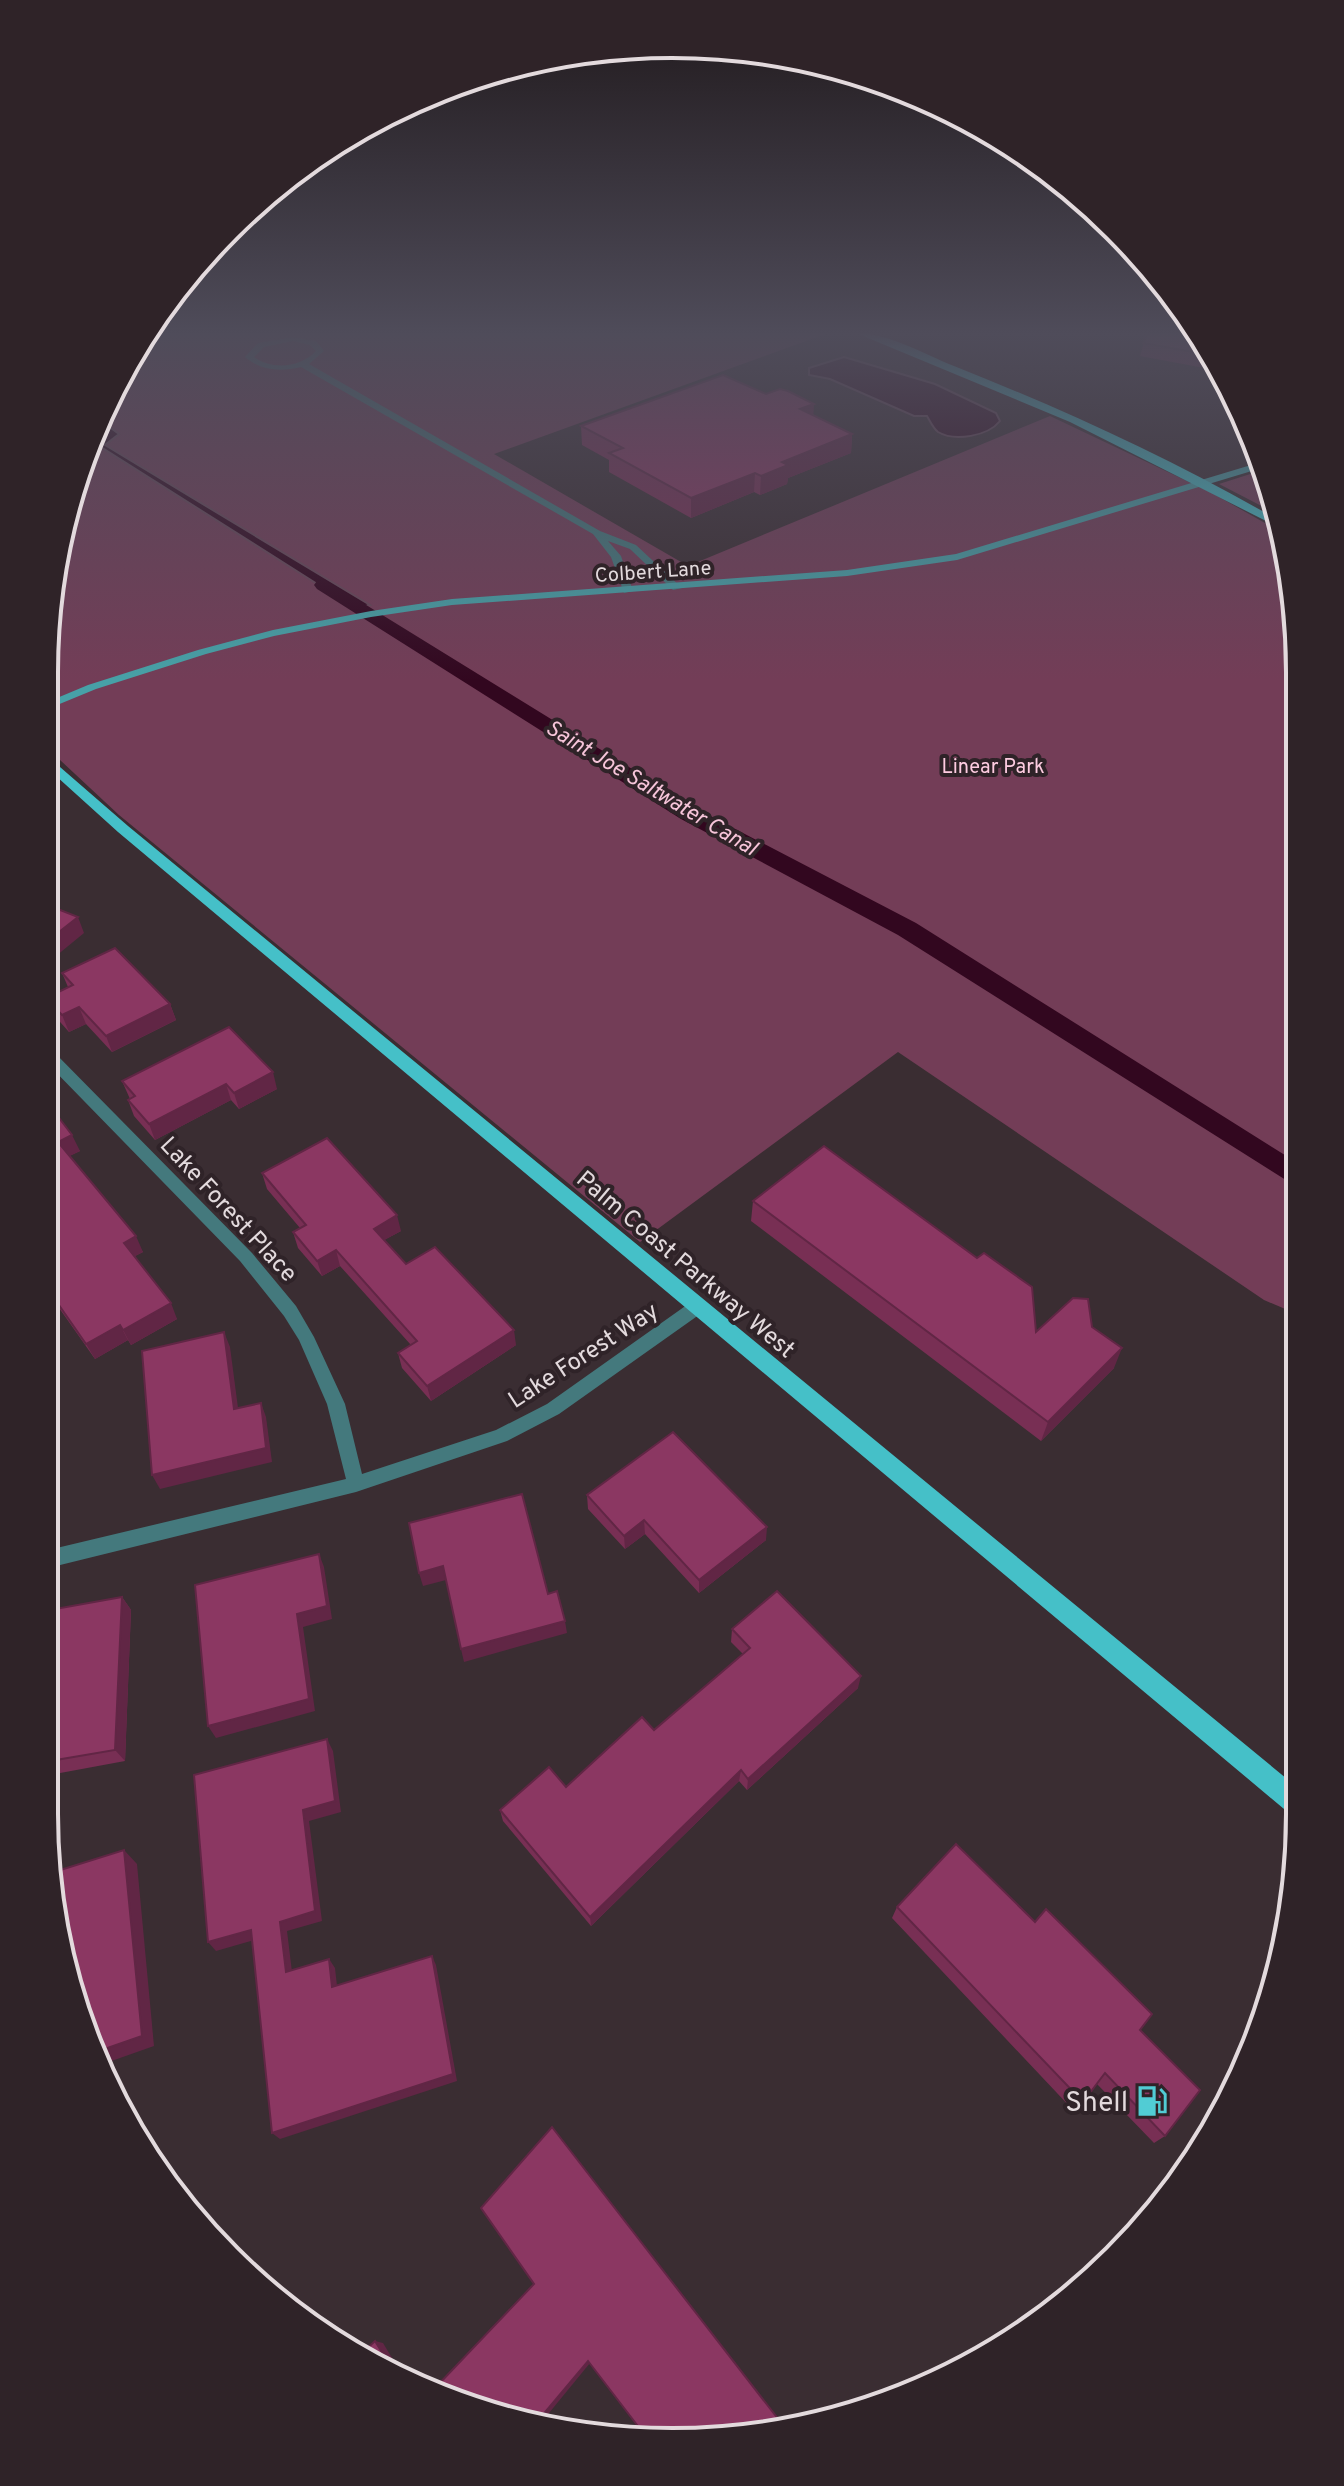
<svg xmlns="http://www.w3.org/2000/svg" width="1344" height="2486" viewBox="0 0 1344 2486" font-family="Overpass,sans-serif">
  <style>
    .green { fill: #733d57 }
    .water { fill: #32071f; stroke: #674658; stroke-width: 2 }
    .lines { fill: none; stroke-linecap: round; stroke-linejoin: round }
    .canal { fill: #32071f; fill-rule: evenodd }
    .street { fill: #44797d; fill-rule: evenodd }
    .secondary { fill: #47a1a7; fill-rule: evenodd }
    .primary { fill: #45c0c8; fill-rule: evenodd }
    .wall { fill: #782f54 }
    .shaded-wall { fill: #612645 }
    .building { fill: #8b3762; stroke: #612645; stroke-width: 2 }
    .labels { text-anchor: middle; stroke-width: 8; stroke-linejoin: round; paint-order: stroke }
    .far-street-label { font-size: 20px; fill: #e3dadd; stroke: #2f2328 }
    .far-park-label { font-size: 20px; fill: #fecce1; stroke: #2f2328 }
    .far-water-label { font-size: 22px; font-style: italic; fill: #f7c5da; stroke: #2f2328 }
    .street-label { font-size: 24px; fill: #e3dadd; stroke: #2f2328 }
    .near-poi-label { font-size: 28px; fill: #e3dadd; stroke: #2f2328; text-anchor: end }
    .rim { fill: none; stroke: #e3dadd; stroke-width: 4 }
  </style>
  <rect width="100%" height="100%" fill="#3a2d32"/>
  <!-- green -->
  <g class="green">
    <path d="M146 333H828L494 454 688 566 1050 416 1210 492 1281 532 1295 591 1297 1314 1264 1300 898 1052 640 1242 119 815 45 746V631L66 509 128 358Z"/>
    <path d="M1266 469 1277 514 1219 484Z"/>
  </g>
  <!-- water -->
  <g class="water">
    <path d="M844 357 935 384 996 413 1000 421C988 436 955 442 938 432 933 428 930 421 927 416H914L830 379 809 375V368Z"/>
    <path d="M108 426 119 434 105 445 370 605 355 608 93 442 99 427Z"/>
  </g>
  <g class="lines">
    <!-- canal -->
    <path class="canal" d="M324 579 697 809 916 923 1296 1162 1297 1187 898 935 681 819 317 589 314 585 317 581Z"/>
    <!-- street -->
    <g class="street">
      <path d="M293 337 316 341 324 351 309 364 600 531 636 545 682 588 673 590 630 549 608 541 621 556 633 591 624 593 611 557 593 534 301 367C281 372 261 371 245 357L258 343ZM293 341 310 345 316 351C300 368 272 370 254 357L264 347Z"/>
      <path d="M45 1047 50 1048 252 1253 296 1306 314 1337 345 1404 362 1474 496 1430 547 1404 691 1302H703L705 1307 703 1312 559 1414 507 1441 356 1492 44 1569V1551L346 1479 327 1404 299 1340 284 1316 240 1261 45 1061Z"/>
    </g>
    <!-- secondary -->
    <path class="secondary" d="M1261 462 1265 467 957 560 847 576 452 605 371 617 274 636 206 654 96 689 45 710V703L88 685 198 650 273 630 371 611 452 599 847 570 956 554Z"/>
    <!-- primary -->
    <g class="primary">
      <path d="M856 333C888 333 924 354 954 366 1065 410 1174 460 1278 520L1280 528 1070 422Z"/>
      <path d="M45 754 128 826 1298 1788 1299 1818 1290 1814 118 832 45 766Z"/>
    </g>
  </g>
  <!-- wall -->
  <g class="wall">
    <path d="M1143 333H1199L1216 367 1215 370 1140 356 1145 339Z"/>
    <path d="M814 416 852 434 851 453 788 478 787 484 760 495 754 492 691 518 609 472V460L582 445 581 426Z"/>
    <path d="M62 973 170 1004 176 1020 112 1052 86 1024 69 1032 53 1014 46 998 68 987Z"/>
    <path d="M229 1027 277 1089 239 1109 231 1100 155 1140 134 1116 128 1100 130 1099 122 1081Z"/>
    <path d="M45 1114 80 1151 69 1156 143 1252 135 1256 177 1319 131 1345 128 1340 95 1359 45 1288Z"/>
    <path d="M262 1173 401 1231 384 1240 406 1264 516 1345 431 1401 402 1368 398 1353 411 1345 340 1266 322 1276 298 1248 293 1232 300 1228 267 1189Z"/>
    <path d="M753 1201 1036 1332 1092 1327 1114 1368 1041 1441 751 1221Z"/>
    <path d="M587 1495 766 1540 699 1593 645 1534 625 1549 588 1509Z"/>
    <path d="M122 1597 131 1610 125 1761 44 1776V1611Z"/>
    <path d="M732 1629 858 1688 747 1790 739 1781 591 1926 503 1821 500 1810 566 1787 654 1730 743 1654 731 1642Z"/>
    <path d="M897 1907 1140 2030 1165 2136 1154 2143 1097 2084 1083 2102 1073 2110 892 1918Z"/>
  </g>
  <!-- shaded-wall -->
  <g class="shaded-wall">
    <path d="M814 404 813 422 800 409Z"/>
    <path d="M852 434 851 453 788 478 787 484 760 495 761 476 782 462Z"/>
    <path d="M755 473 754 492 691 518V498Z"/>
    <path d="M78 917 84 933 45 965V943Z"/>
    <path d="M170 1004 176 1020 112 1052 106 1036Z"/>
    <path d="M79 1007 86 1024 69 1032 62 1015Z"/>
    <path d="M273 1072 277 1089 239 1109 234 1093Z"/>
    <path d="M226 1084 231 1100 155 1140 149 1124Z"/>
    <path d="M72 1135 80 1151 66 1158 58 1142Z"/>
    <path d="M397 1215 401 1231 377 1244 374 1229Z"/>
    <path d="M136 1236 143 1252 131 1258 124 1243Z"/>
    <path d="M336 1250 340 1266 322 1276 317 1261Z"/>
    <path d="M171 1303 177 1319 131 1345 123 1330Z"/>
    <path d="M120 1325 128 1340 95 1359 86 1344Z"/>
    <path d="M514 1330 516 1345 431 1401 427 1386Z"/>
    <path d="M224 1332 230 1347 240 1423 234 1409Z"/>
    <path d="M1122 1348 1114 1368 1041 1441 1048 1422Z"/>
    <path d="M261 1403 266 1417 272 1462 160 1489 152 1475Z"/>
    <path d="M644 1520 645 1534 625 1549 624 1536Z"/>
    <path d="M767 1527 766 1540 699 1593V1580Z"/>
    <path d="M319 1554 324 1567 332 1619 303 1627 315 1711 216 1738 208 1726 297 1614Z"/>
    <path d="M443 1566 446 1580 423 1586 419 1573Z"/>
    <path d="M122 1597 131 1610 125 1761 115 1750Z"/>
    <path d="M565 1621 567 1633 464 1662 461 1649Z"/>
    <path d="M861 1676 858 1688 747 1790 748 1779Z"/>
    <path d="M327 1739 333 1751 341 1812 309 1821 322 1921 287 1931 293 1980 286 1972 280 1922 303 1810Z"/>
    <path d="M741 1770 739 1781 591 1926 590 1917Z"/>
    <path d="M124 1850 137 1864 154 2046 103 2064 96 2052Z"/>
    <path d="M251 1930 258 1939 216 1951 208 1942Z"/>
    <path d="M432 1956 436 1965 457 2081 280 2139 272 2133Z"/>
    <path d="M329 1959 335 1968 338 1995 332 1987Z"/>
    <path d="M375 2341 383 2343 400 2371 391 2367Z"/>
    <path d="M588 2361 590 2363 540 2424 536 2423Z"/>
  </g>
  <!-- building -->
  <g class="building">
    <path d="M1148 333H1199L1210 355 1143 343Z"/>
    <path d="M723 375 766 394 780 389 788 391 814 404 800 409 852 434 782 462 788 465 761 476 755 473 691 498 609 453 623 448 581 426Z"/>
    <path d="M45 904 78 917 45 943Z"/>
    <path d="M115 948 170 1004 106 1036 79 1007 62 1015 46 998 73 985 62 973Z"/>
    <path d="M229 1027 273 1072 234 1093 226 1084 149 1124 128 1100 135 1096 122 1081Z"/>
    <path d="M53 1110 72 1135 58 1142 136 1236 124 1243 171 1303 123 1330 120 1325 86 1344 45 1285V1114Z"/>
    <path d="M327 1138 397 1215 374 1229 406 1264 435 1247 514 1330 427 1386 398 1353 417 1341 336 1250 317 1261 293 1232 306 1225 262 1173Z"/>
    <path d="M824 1146 977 1258 984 1253 1032 1287 1036 1332 1073 1298 1088 1299 1092 1327 1122 1348 1048 1422 753 1201Z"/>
    <path d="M224 1332 234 1409 261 1403 266 1448 152 1475 142 1351Z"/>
    <path d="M673 1432 767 1527 699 1580 644 1520 624 1536 587 1495Z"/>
    <path d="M522 1494 548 1594 557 1591 565 1621 461 1649 443 1566 419 1573 409 1523Z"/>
    <path d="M319 1554 327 1606 297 1614 309 1699 208 1726 195 1585Z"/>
    <path d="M777 1591 861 1676 748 1779 741 1770 590 1917 500 1810 549 1767 566 1787 642 1717 654 1730 750 1648 732 1629Z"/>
    <path d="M122 1597 115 1750 44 1762V1611Z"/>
    <path d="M327 1739 335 1801 303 1810 315 1911 280 1922 286 1972 329 1959 332 1987 432 1956 453 2074 272 2133 251 1930 208 1942 194 1775Z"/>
    <path d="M956 1844 1035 1922 1046 1909 1152 2014 1140 2030 1200 2090 1165 2136 1105 2073 1083 2102 897 1907Z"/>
    <path d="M124 1850 142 2036 96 2052 77 2016 54 1872Z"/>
    <path d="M552 2127 782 2424 714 2441 644 2434 588 2361 536 2423 510 2421 436 2387 534 2284 481 2208Z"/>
    <path d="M375 2341 391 2367 361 2354Z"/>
  </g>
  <!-- sky -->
  <linearGradient id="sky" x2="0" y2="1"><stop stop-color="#20191c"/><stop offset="0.49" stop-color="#4f4c5a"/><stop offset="1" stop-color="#4f4c5a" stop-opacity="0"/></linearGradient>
  <rect width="1344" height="681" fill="url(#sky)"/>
  <!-- icons -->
  <defs>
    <symbol id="fuel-bare" viewBox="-9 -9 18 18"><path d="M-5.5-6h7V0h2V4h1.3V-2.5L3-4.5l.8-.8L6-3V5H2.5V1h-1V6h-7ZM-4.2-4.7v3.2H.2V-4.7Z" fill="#51ccd4" stroke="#2f2328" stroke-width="2.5" paint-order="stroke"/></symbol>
  </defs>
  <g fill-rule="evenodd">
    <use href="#fuel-bare" x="1130" y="2079" width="44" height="44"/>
  </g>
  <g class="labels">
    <!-- far-street labels -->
    <g class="far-street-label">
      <text transform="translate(653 571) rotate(-4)" y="7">Colbert Lane</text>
    </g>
    <!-- far-park labels -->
    <g class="far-park-label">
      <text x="993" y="773">Linear Park</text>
    </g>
    <!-- far-water labels -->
    <g class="far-water-label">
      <text transform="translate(652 787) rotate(31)" y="8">Saint Joe Saltwater Canal</text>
    </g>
    <!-- street labels -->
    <g class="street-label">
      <text transform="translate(229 1209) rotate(47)" y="8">Lake Forest Place</text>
      <text transform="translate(686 1264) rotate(40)" y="8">Palm Coast Parkway West</text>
      <text transform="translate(583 1355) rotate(-33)" y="8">Lake Forest Way</text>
    </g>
    <!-- near-poi labels -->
    <g class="near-poi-label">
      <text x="1128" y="2111">Shell</text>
    </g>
  </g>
  <!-- crop -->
  <path d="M0 0H1344V2486H0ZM672 58H672A614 614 0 0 1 1286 672V1814A614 614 0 0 1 672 2428H672A614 614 0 0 1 58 1814V672A614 614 0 0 1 672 58Z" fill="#2f2328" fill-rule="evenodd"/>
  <path class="rim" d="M672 58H672A614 614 0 0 1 1286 672V1814A614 614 0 0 1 672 2428H672A614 614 0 0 1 58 1814V672A614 614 0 0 1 672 58Z"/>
</svg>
